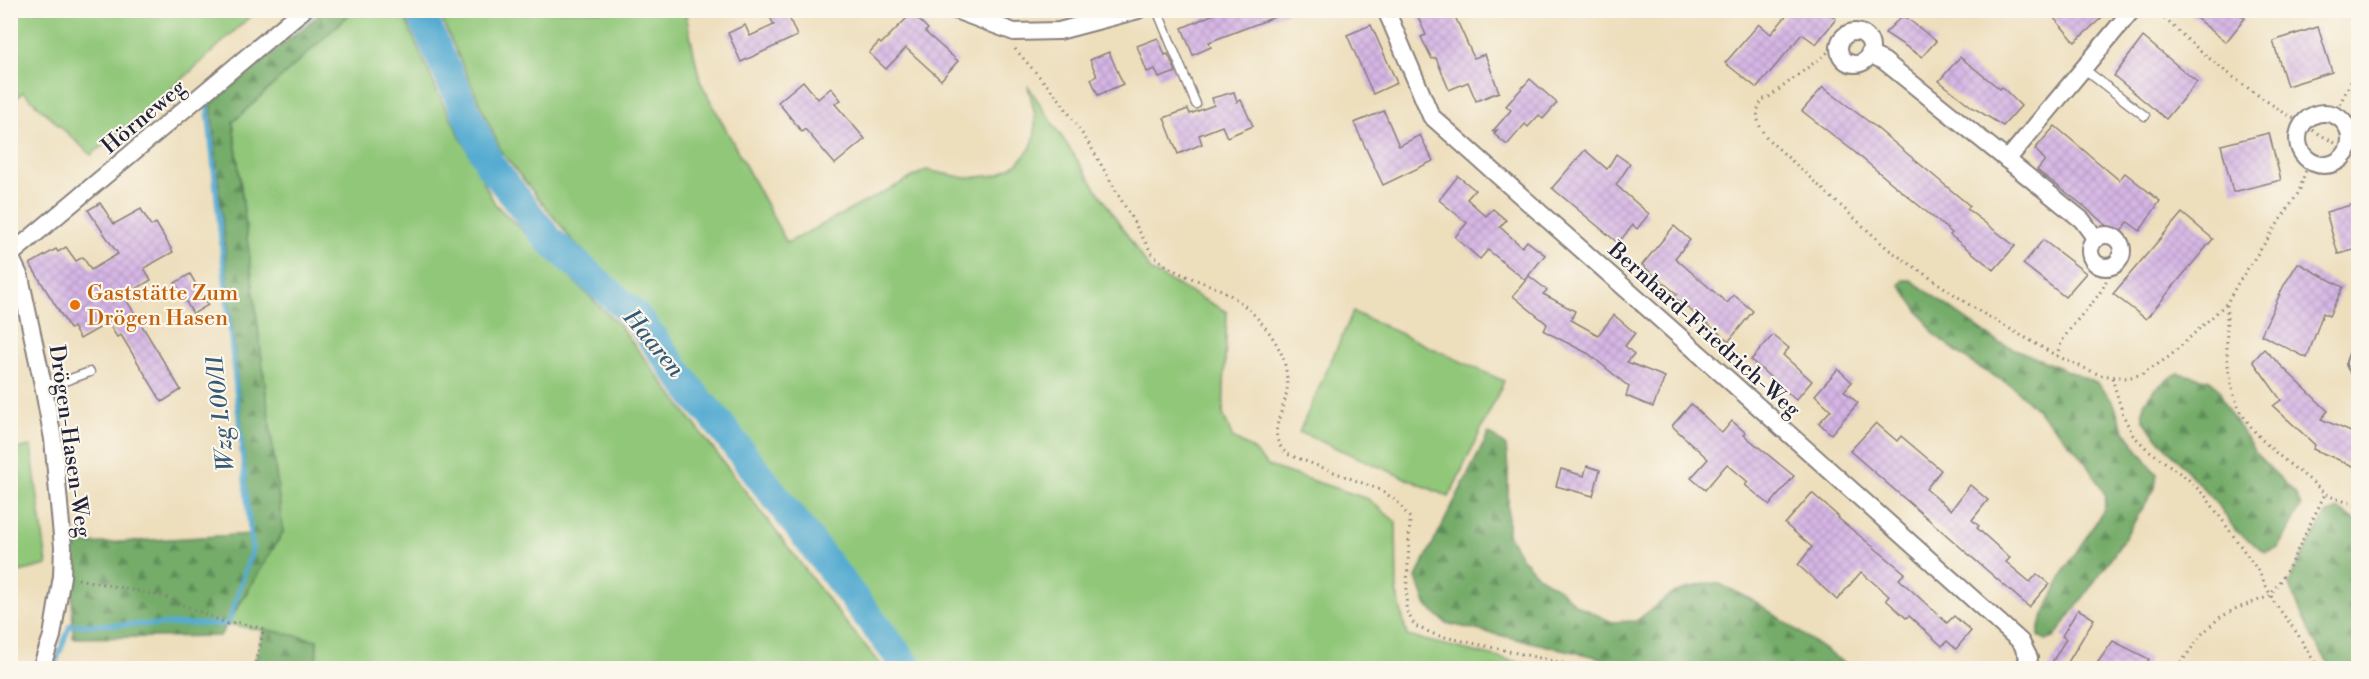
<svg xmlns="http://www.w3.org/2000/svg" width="2369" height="679" viewBox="0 0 2369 679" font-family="'Libre Bodoni',serif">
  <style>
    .green { fill: #91c779; stroke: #5a745a; stroke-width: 1.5 }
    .forest { fill: url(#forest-firs); stroke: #4b6752; stroke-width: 1.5 }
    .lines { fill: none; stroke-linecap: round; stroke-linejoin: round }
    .stream { stroke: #54abd1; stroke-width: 5 }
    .river { stroke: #54abd1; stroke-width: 30 }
    .building { fill: url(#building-cross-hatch) }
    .service-casing { stroke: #88807c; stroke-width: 11 }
    .minor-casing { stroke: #88807c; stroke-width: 20 }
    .path { stroke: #88807c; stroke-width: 3; stroke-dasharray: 1.5 4.5; stroke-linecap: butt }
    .service { stroke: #fff; stroke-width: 8 }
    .minor { stroke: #fff; stroke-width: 16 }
    .food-dot { fill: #e8710a; stroke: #fbf7ec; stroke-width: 2 }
    .labels { text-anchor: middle; stroke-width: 4.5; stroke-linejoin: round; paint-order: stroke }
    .street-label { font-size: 22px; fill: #22223b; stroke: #fbf7ec }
    .food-label { font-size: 22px; fill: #c56008; stroke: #fbf7ec; text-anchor: start }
    .water-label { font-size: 24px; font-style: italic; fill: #365977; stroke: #fbf7ec }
  </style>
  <defs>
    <pattern id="forest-firs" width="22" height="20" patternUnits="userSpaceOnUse" patternTransform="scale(1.5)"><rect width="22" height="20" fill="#74ac69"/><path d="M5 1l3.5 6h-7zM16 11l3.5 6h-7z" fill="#5f8c58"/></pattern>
    <pattern id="building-cross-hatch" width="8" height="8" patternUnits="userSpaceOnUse" patternTransform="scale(1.5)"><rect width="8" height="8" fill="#d5b5e4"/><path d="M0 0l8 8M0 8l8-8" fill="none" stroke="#b79bc4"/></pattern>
  </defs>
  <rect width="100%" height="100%" fill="#fbf7ec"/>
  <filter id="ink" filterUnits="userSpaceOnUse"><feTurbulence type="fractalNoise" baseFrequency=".0167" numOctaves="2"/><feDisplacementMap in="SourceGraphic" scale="12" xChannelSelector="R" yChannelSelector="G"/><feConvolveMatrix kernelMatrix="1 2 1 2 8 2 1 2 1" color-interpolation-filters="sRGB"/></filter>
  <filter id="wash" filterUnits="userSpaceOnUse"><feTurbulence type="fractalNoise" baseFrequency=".008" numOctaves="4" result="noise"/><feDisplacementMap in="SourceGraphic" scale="24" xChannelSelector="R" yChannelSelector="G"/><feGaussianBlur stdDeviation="1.35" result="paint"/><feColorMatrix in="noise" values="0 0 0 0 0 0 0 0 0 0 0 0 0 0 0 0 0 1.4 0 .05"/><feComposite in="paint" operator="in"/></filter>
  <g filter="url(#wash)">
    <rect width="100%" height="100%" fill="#eddebc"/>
    <!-- green -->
    <g class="green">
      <path d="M11 10H256V11L159 101 91 155 23 92 11 103Z"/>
      <path d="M353 11H402L439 95 495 204 619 325 842 618 884 668H316L317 640 228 624 283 532 233 122Z"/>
      <path d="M438 11H685L700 81 787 243 926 170 966 178 998 175 1018 163 1030 149 1035 136V115L1028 86 1151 271 1227 312 1223 414 1233 438 1251 448 1268 466 1368 499 1396 522 1397 593 1407 636 1542 668H925L853 586 649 314 573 241 502 153Z"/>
      <path d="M1353 312 1504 381 1449 497 1299 432Z"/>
      <path d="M31 446 47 565 11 574V450Z"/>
    </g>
    <!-- forest -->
    <g class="forest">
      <path d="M324 11H353L233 122 283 532 220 636 73 638 71 545 252 534 211 103Z"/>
      <path d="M1903 280H1911L1998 342 2099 384 2114 403 2120 422 2132 442 2157 474 2155 488 2117 550 2054 638 2046 640 2039 636V626L2065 569 2104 510 2106 496 2082 457 2048 421 2012 386 1975 365 1936 336 1900 285Z"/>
      <path d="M2178 373 2210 380 2220 390 2223 402 2256 454 2295 493 2301 506 2279 548 2265 552 2235 530 2221 509 2150 429C2148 426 2143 420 2143 416 2139 397 2164 382 2178 373Z"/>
      <path d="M1489 433 1506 446 1508 469V534L1521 557 1539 577 1558 588 1576 605 1612 622 1636 621 1673 593 1707 583 1720 584 1756 602 1851 668H1645L1446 623 1427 606 1416 577Z"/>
      <path d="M2338 509 2358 522V668H2332L2313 640 2289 586 2294 571 2326 514Z"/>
      <path d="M264 629 317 640 316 668H253Z"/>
    </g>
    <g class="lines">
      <!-- stream -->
      <g class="stream">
        <path d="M249 66 317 10"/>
        <path d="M54 668 70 625 228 624 252 550 207 100 211 96"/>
      </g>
      <!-- river -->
      <path class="river" d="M419 10 490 165 549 240 636 316 695 396 713 416 908 668"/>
    </g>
    <g id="blocks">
      <!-- building -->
      <g class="building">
        <path d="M786 10 797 36 741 62 728 33 745 25 750 36 774 25 770 17Z"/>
        <path d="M1223 10H1288V12L1209 42 1211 47 1193 55 1182 28Z"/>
        <path d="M1415 10H1452L1474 58 1485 54 1499 92 1476 101 1468 82 1449 90 1436 58 1432 59 1421 37 1426 35Z"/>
        <path d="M1791 10H1825L1836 19 1816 44 1802 34 1757 88 1725 63 1759 24 1771 34Z"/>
        <path d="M2047 10H2110L2075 42Z"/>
        <path d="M2186 10H2235L2245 18 2226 42Z"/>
        <path d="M912 13 928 29 925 32 958 61 941 80 906 48 886 69 869 53 879 42 881 44Z"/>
        <path d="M1903 15 1936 41 1922 57 1885 33Z"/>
        <path d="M1371 25 1397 83 1373 94 1347 35Z"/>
        <path d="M2318 27 2332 72 2287 86 2273 41Z"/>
        <path d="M2143 37 2197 82 2166 119 2114 76Z"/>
        <path d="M1158 38 1165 55 1168 54 1176 72 1159 78 1155 69 1147 72 1137 46Z"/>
        <path d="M1109 52 1123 84 1098 95 1091 79 1097 76 1090 60Z"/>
        <path d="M1960 57 2000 89 2002 87 2021 106 2003 126 1972 107 1939 81Z"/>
        <path d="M1530 79 1557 103 1543 119 1539 115 1528 127 1525 124 1507 145 1494 134 1497 130 1492 132 1511 110 1506 106Z"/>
        <path d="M803 81 818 99 831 88 841 100 835 104 865 139 835 164 805 129 802 132 778 102Z"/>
        <path d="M1823 87 1873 125 1970 206 1967 209 2015 246 1994 270 1950 235 1952 233 1852 150 1802 111Z"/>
        <path d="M1234 92 1237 102 1241 100 1253 126 1227 137 1222 126 1199 135 1202 144 1178 154 1164 118 1188 109 1190 114 1214 105 1212 98Z"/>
        <path d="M1384 111 1399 146 1420 135 1433 161 1383 185 1354 123Z"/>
        <path d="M2055 126 2119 180 2125 173 2160 201 2140 231 2128 222 2118 236 2085 207 2037 170 2045 160 2035 149Z"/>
        <path d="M2269 133 2281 180 2233 192 2221 145Z"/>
        <path d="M1585 150 1607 169 1616 154 1630 164 1616 185 1649 214 1637 229 1633 225 1618 243 1552 188Z"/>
        <path d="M1458 176 1475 190 1467 199 1486 216 1493 209 1506 220 1500 227 1522 247 1527 241 1545 255 1525 280 1488 250 1480 259 1455 237 1467 223 1439 200Z"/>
        <path d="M100 203 114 224 141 209 151 226 156 223 173 252 144 268 151 280 124 296 181 390 162 402 121 335 117 337 108 323 80 339 73 327 70 329 30 264 56 249 58 252 66 247 76 261 83 257 91 270 118 254 88 210Z"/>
        <path d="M2358 203V249L2338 254 2326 212Z"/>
        <path d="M2182 213 2213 239 2146 319 2113 294Z"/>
        <path d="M1674 226 1690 240 1675 258 1727 303 1734 295 1753 311 1729 341 1674 297 1677 294 1642 265Z"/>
        <path d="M2043 240 2086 273 2065 297 2023 264Z"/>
        <path d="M2298 263 2343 287 2329 316 2323 313 2307 358 2261 335 2284 285Z"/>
        <path d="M190 274 208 305 193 314 175 283Z"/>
        <path d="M1529 276 1547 290 1543 294 1575 311 1571 320 1598 335 1614 315 1635 333 1625 346 1634 354 1627 362 1665 377 1653 407 1626 396 1629 387 1589 354 1544 331 1547 324 1513 296Z"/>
        <path d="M1773 335 1789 348 1783 355 1812 381 1796 400 1751 360Z"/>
        <path d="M2264 349 2328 411 2321 419 2358 435V468L2313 449 2315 445 2273 406 2281 400 2253 361Z"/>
        <path d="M1838 369 1852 382 1844 391 1858 403 1831 434 1819 423 1831 410 1815 395Z"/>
        <path d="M1691 404 1722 433 1732 421 1746 433 1744 435 1794 476 1770 505 1745 485 1748 482 1727 464 1705 490 1691 478 1708 459 1672 426Z"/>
        <path d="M1876 423 1897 441 1901 436 1941 470 1926 489 1951 510 1970 485 1988 500 1972 520 1979 526 1977 528 2010 558 2006 562 2030 582 2037 574 2049 584 2029 607 1850 451Z"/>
        <path d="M1587 466 1600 470 1593 496 1556 486 1561 469 1584 476Z"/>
        <path d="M1812 493 1839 517 1838 518 1905 573 1899 579 1947 623 1954 616 1971 631 1956 649 1947 641 1942 646 1909 616 1906 618 1886 600 1889 596 1861 572 1837 600 1798 565 1812 547 1785 524Z"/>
        <path d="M2078 609 2094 619 2064 669H2048L2066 639 2062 636Z"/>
        <path d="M2113 641 2149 659 2144 669H2093Z"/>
      </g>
    </g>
  </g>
  <g filter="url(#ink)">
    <use href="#blocks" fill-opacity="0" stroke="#88807c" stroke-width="1.5"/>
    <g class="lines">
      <defs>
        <g id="service">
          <path d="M1157 10 1196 104"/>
          <path d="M2084 69 2145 116"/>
          <path d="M43 385 59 383 90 372"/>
        </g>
        <g id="minor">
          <path d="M955 10 1014 32 1059 31 1138 10"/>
          <path d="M1386 10 1431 116 1731 382 2021 642 2029 658 2023 668"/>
          <circle cx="1855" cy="48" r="16"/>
          <path d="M1869 54 1884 61 2082 220 2096 239"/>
          <circle cx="2324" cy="139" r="26"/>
          <path d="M2007 160 2132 10"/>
          <circle cx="2106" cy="251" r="16"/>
          <path d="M10 255 303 10"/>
          <path d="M10 256 20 277 43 385 53 439 63 547 62 576 52 636 41 668"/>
          <path d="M2358 355 2355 363 2358 368"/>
        </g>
      </defs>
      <!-- service casing -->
      <use href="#service" class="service-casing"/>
      <!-- minor casing -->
      <use href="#minor" class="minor-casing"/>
      <!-- path -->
      <g class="path">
        <path d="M2156 10C2212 66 2278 113 2348 150"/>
        <path d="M1015 49 1060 100 1091 147 1151 252C1169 273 1194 278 1219 289 1244 300 1274 332 1283 358 1286 366 1288 382 1287 390 1284 414 1265 434 1287 454L1378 489 1396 500 1410 518 1406 610 1415 626 1436 635 1585 668"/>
        <path d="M1839 50 1828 52 1768 98 1763 99C1752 113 1759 130 1770 141L1888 249 1977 310 2057 356C2064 321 2106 303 2110 266"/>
        <path d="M2334 115 2358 68"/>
        <path d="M2227 305C2227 334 2225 364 2233 392 2244 431 2280 457 2310 480 2316 485 2321 491 2328 495 2337 500 2349 502 2358 506"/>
        <path d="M10 322 16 345"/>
        <path d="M2057 356 2100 375 2127 378 2143 374 2170 356 2227 303 2238 283 2299 192 2309 160"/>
        <path d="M2112 378 2123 415 2133 435 2147 449 2188 479 2206 497 2259 572 2274 602 2297 633 2318 668"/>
        <path d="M78 579 162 596 228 624 236 622 264 629 254 668"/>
        <path d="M2177 668 2202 634 2219 618 2235 609 2270 596 2289 567 2325 494"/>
      </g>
      <!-- service -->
      <use href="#service" class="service"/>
      <!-- minor -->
      <use href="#minor" class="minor"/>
    </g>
  </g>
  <!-- markers -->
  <circle class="food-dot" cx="75" cy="305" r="6"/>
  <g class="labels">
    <!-- street labels -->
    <g class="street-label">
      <text transform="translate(143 116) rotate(-40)" y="8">Hörneweg</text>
      <text transform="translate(1705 329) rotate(42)" y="8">Bernhard-Friedrich-Weg</text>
      <text transform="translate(71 441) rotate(82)" y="8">Drögen-Hasen-Weg</text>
    </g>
    <!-- food labels -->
    <g class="food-label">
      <text x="87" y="300">Gaststätte Zum<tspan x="87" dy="25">Drögen Hasen</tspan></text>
    </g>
    <!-- water labels -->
    <g class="water-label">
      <text transform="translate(654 343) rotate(50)" y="8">Haaren</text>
      <text transform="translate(220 414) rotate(-96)" y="8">Wzg 1.00/11</text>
    </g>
  </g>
  <!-- margin -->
  <rect width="2369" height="679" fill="none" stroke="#fbf7ec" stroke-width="36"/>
</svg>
